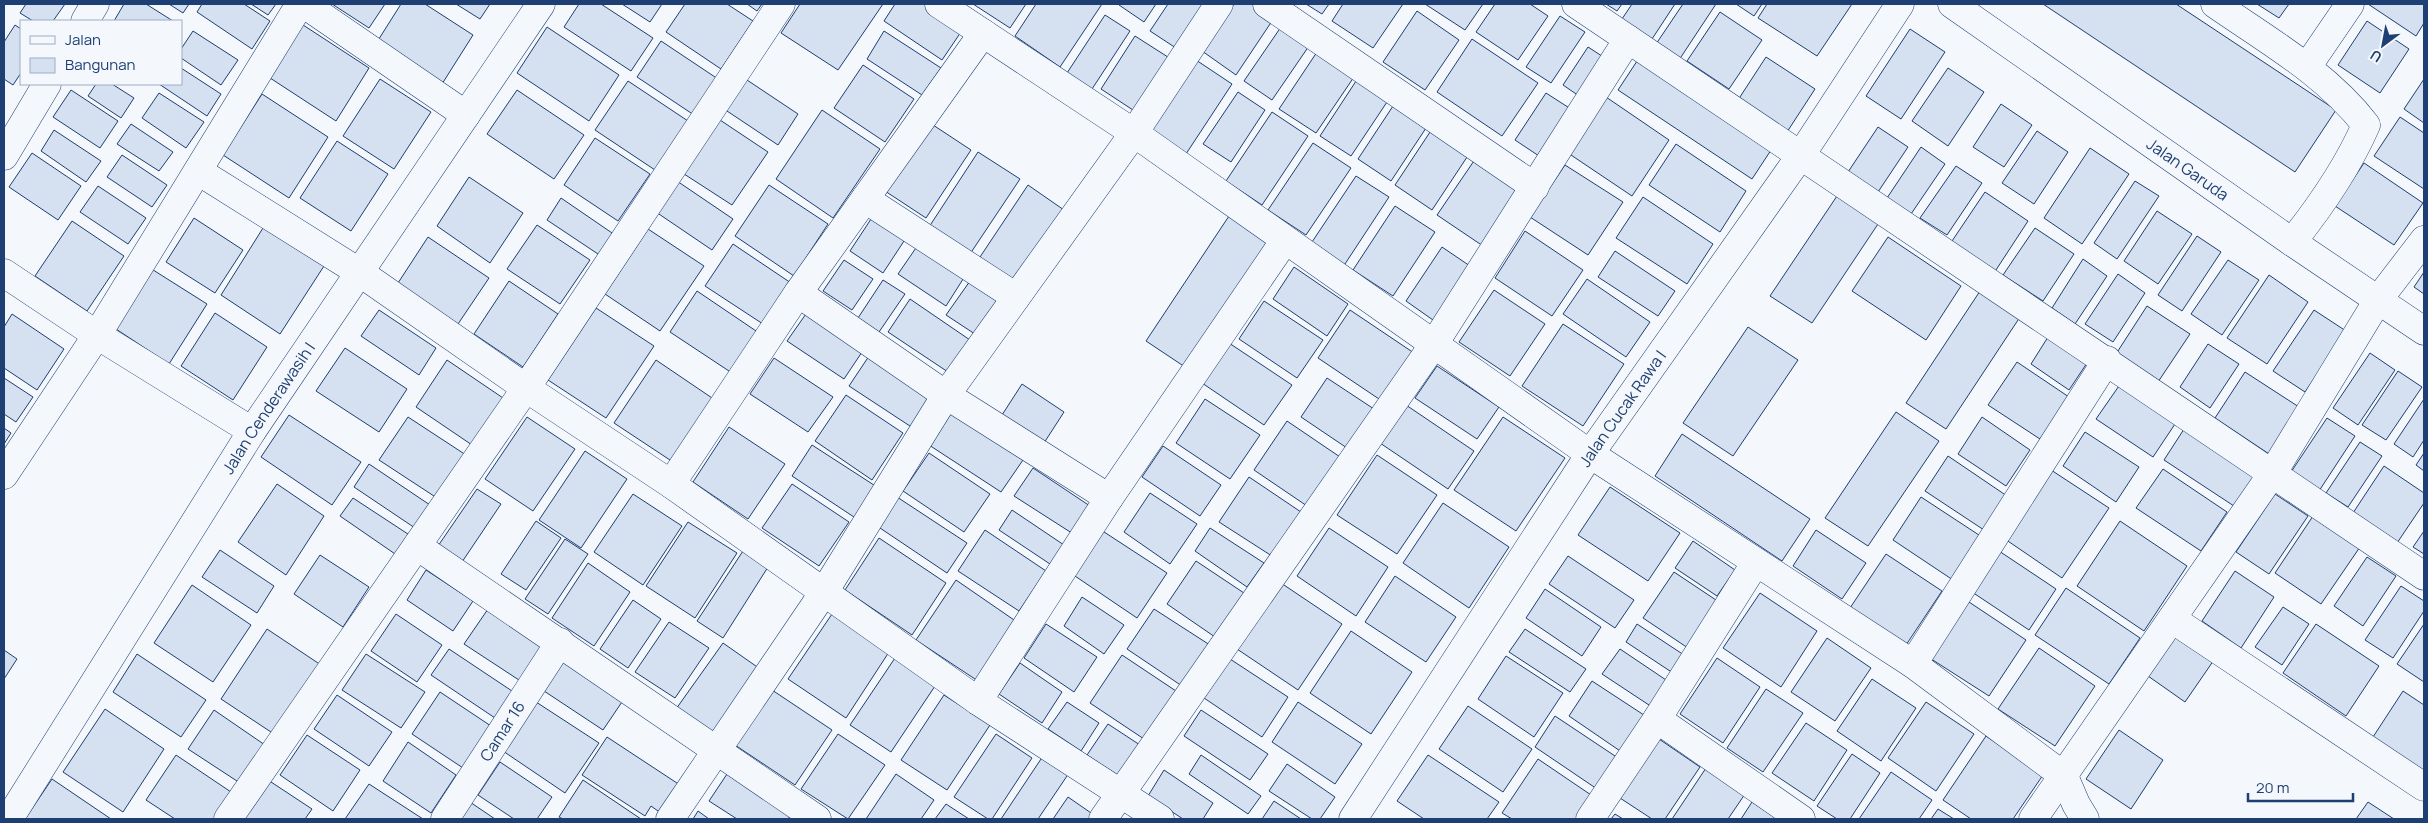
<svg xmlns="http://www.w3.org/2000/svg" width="2428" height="823" viewBox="0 0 2428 823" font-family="Manrope,sans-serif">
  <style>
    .building { fill: #d5e0f0; stroke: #1d3f73 }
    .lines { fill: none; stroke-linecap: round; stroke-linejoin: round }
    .minor-casing { stroke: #1d3f73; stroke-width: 29 }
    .minor { stroke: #f4f7fb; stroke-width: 28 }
    .labels { text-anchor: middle; stroke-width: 4; stroke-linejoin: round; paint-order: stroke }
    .street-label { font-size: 16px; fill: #1d3f73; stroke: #f4f7fb }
  </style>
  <rect width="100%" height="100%" fill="#f4f7fb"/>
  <!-- building -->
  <g class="building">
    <path d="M26 4H65L53 21H33L20 13Z"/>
    <path d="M124 4H146L173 21H114Z"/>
    <path d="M169 4H189L183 13Z"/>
    <path d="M202 4H244L270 21 252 49 197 12Z"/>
    <path d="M251 4H276L268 15Z"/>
    <path d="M332 4H385L369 28Z"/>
    <path d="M401 4H425L473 35 442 84 377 42Z"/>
    <path d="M456 4H490L480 19Z"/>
    <path d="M579 4H601L653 38 631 71 564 27Z"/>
    <path d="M622 4H662L650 22Z"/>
    <path d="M685 4H727L753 21 721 69 666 32Z"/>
    <path d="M747 4H762L757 11Z"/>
    <path d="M800 4H883L838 70 781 33Z"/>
    <path d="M895 4H926L963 29 942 60 884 21Z"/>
    <path d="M973 4H1026L1010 28Z"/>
    <path d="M1036 4H1102L1060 67 1015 36Z"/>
    <path d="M1120 4H1156L1144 22 1119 5Z"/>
    <path d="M1168 4H1209L1179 50 1150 31Z"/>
    <path d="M1234 4H1265L1278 12 1236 75 1202 51Z"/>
    <path d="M1306 4H1329L1322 14Z"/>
    <path d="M1343 4H1403L1373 48 1332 21Z"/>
    <path d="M1425 4H1483L1465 30Z"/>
    <path d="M1495 4H1530L1548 16 1518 60 1476 32Z"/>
    <path d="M1606 4H1622L1617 11Z"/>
    <path d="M1632 4H1675L1652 39 1622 19Z"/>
    <path d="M1683 4H1716L1679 60 1656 44Z"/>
    <path d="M1736 4H1762L1754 16Z"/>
    <path d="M1767 4H1852L1817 56 1758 18Z"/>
    <path d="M2043 4H2176L2336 110 2295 172Z"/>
    <path d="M2257 4H2289L2279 18Z"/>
    <path d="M2368 4H2424V23L2416 36Z"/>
    <path d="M1417 11 1459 40 1425 90 1383 62Z"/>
    <path d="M1720 12 1762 40 1729 89 1687 61Z"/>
    <path d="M1105 15 1130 31 1092 89 1067 73Z"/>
    <path d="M1560 16 1585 32 1551 83 1526 67Z"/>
    <path d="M2367 21 2409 49 2380 93 2338 65Z"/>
    <path d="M300 23 369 68 336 121 267 76Z"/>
    <path d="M1283 24 1311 43 1272 100 1244 81Z"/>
    <path d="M15 25 21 29V73L13 85 4 79V42Z"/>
    <path d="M547 27 619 75 589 121 517 73Z"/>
    <path d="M1910 29 1945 52 1901 119 1866 96Z"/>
    <path d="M193 31 238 60 221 85 181 58V49Z"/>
    <path d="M884 31 941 68 922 95 867 59Z"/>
    <path d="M1135 36 1171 59 1136 112 1101 89Z"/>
    <path d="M1472 39 1538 83 1502 136 1437 92Z"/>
    <path d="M661 41 718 79 694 115 637 77Z"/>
    <path d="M1321 46 1358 71 1316 133 1279 109Z"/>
    <path d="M1588 47 1608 60 1582 98 1563 85Z"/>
    <path d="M1643 52 1777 141 1752 179 1618 90Z"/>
    <path d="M1766 57 1815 89 1787 132 1738 100Z"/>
    <path d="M1193 58 1232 84 1184 157 1144 131Z"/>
    <path d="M863 65 914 99 885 142 834 108Z"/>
    <path d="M181 68 221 94 207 116 159 84H181Z"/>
    <path d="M1948 68 1984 92 1948 146 1912 121Z"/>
    <path d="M1362 72 1393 93 1351 156 1320 136Z"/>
    <path d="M744 78 798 114 778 145 724 109Z"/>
    <path d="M380 79 431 112 394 169 343 136Z"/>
    <path d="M2424 79V123L2404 109Z"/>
    <path d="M628 81 691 123 658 172 595 130Z"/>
    <path d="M96 84H112L134 98 121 118 88 96Z"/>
    <path d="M71 90 118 121 100 148 53 117Z"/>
    <path d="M517 90 584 135 554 179 487 134Z"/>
    <path d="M1238 92 1265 110 1231 162 1203 144Z"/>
    <path d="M159 93 204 122 186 148 142 118Z"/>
    <path d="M1546 93 1574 111 1542 158 1515 140Z"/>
    <path d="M262 94 328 137 289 198 223 155Z"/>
    <path d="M1606 97 1669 140 1632 196 1568 153Z"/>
    <path d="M1397 100 1430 122 1391 181 1358 159Z"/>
    <path d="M2001 104 2032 125 2004 167 1973 147Z"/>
    <path d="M822 110 880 149 833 218 776 179Z"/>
    <path d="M1272 112 1308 136 1262 205 1226 181Z"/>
    <path d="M2400 117 2424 133V189L2374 156Z"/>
    <path d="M717 118 768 152 732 205 681 172Z"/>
    <path d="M930 123 971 150 926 218 885 191Z"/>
    <path d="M1436 123 1473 148 1432 210 1395 185Z"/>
    <path d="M131 124 173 152 159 171 117 144Z"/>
    <path d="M1878 127 1908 147 1878 192 1848 172Z"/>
    <path d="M54 130 101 161 86 182 41 151Z"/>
    <path d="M2037 131 2068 152 2034 204 2002 183Z"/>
    <path d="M595 138 650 174 618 221 564 185Z"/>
    <path d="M337 141 388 174 351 231 300 198Z"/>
    <path d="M1313 143 1351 168 1306 235 1268 210Z"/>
    <path d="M1676 144 1746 191 1720 232 1649 185Z"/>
    <path d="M1921 147 1945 164 1911 214 1887 198Z"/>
    <path d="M2090 148 2129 174 2082 244 2044 218Z"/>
    <path d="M978 152 1020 179 970 254 929 227Z"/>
    <path d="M32 153 81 186 58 220 9 187Z"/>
    <path d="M122 155 167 185 152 207 107 177Z"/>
    <path d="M1478 155 1524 186 1483 246 1437 215Z"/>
    <path d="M2364 163 2423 203 2394 245 2335 206Z"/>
    <path d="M1565 165 1623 202 1588 255 1530 217Z"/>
    <path d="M1956 166 1982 183 1947 235 1920 218Z"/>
    <path d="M1356 176 1389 197 1343 267 1310 245Z"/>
    <path d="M469 177 523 213 490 263 437 226Z"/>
    <path d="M674 179 733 219 712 250 653 210Z"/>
    <path d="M2135 181 2159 196 2117 259 2094 243Z"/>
    <path d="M769 185 828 224 794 276 735 236Z"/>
    <path d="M1028 185 1064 210 1015 285 978 260Z"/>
    <path d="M98 186 146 218 128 244 80 212Z"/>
    <path d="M1985 192 2028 221 1994 273 1950 244Z"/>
    <path d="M1839 193 1880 221 1812 323 1770 296Z"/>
    <path d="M1643 197 1713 244 1687 284 1616 238Z"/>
    <path d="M561 198 615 235 601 256 547 220Z"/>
    <path d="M1395 206 1435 232 1393 296 1353 270Z"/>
    <path d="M2157 211 2192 234 2158 284 2124 261Z"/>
    <path d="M873 216 906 238 883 273 850 251Z"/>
    <path d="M1229 216 1268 242 1185 367 1146 341Z"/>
    <path d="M194 218 243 250 215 293 166 262Z"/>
    <path d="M72 221 124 256 87 311 35 276Z"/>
    <path d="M537 225 590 260 560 304 507 269Z"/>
    <path d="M263 228 324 266 280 334 221 295Z"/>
    <path d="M2035 228 2074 254 2043 301 2003 275Z"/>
    <path d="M648 229 704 266 660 331 605 294Z"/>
    <path d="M1525 231 1583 270 1552 316 1495 278Z"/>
    <path d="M2197 236 2221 252 2182 311 2158 295Z"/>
    <path d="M428 237 489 278 458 324 398 283Z"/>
    <path d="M1888 237 1961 286 1926 340 1852 291Z"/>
    <path d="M733 244 791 283 763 324 705 286Z"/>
    <path d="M918 245 965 276 946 306 898 274Z"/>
    <path d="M1442 247 1470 266 1433 320 1406 301Z"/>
    <path d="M1615 251 1675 291 1658 316 1598 277Z"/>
    <path d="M2083 259 2107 276 2075 324 2052 308Z"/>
    <path d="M844 260 873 279 852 310 823 291Z"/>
    <path d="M2228 260 2259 280 2222 335 2191 314Z"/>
    <path d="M1294 267 1348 304 1327 336 1273 299Z"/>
    <path d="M150 268 207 304 169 364 113 327Z"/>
    <path d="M2424 272V294L2414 287Z"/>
    <path d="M2118 274 2145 293 2113 342 2085 324Z"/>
    <path d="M2269 275 2308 302 2267 364 2227 338Z"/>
    <path d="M1587 279 1650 322 1626 357 1563 314Z"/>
    <path d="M883 280 905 294 879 332 858 318Z"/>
    <path d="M509 281 558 314 523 367 474 334Z"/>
    <path d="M970 281 1004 304 981 338 946 315Z"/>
    <path d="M1982 288 2022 314 1946 429 1906 403Z"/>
    <path d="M1494 290 1545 324 1510 376 1459 342Z"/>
    <path d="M697 291 762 335 735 375 670 332Z"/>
    <path d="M910 299 970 340 948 372 888 332Z"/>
    <path d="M1264 301 1323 340 1297 378 1239 339Z"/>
    <path d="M2147 306 2190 334 2156 385 2114 357Z"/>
    <path d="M596 308 654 346 606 418 548 380Z"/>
    <path d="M379 310 436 348 419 375 361 336Z"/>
    <path d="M1350 310 1414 353 1382 401 1318 358Z"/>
    <path d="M2314 310 2346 331 2305 392 2273 371Z"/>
    <path d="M808 311 864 349 844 379 787 341Z"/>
    <path d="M215 313 267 347 233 400 181 366Z"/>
    <path d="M12 314 64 349 37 390 4 368V327Z"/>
    <path d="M1563 324 1624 364 1583 426 1522 386Z"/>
    <path d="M1748 327 1798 360 1733 456 1683 423Z"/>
    <path d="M2048 337 2087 363 2069 390 2031 364Z"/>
    <path d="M1229 343 1292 385 1264 425 1202 383Z"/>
    <path d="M2208 344 2239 364 2210 408 2180 387Z"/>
    <path d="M345 348 407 389 379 432 316 391Z"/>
    <path d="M871 353 938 397 916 430 849 386Z"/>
    <path d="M2370 353 2395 370 2358 425 2333 408Z"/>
    <path d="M774 358 833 397 808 432 750 394Z"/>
    <path d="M447 360 506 400 475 447 416 407Z"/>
    <path d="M656 360 715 400 673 462 614 423Z"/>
    <path d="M2017 362 2069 397 2040 439 1988 405Z"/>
    <path d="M1437 366 1499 407 1477 439 1415 398Z"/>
    <path d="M2398 371 2422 387 2386 440 2362 425Z"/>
    <path d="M2245 372 2299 407 2269 454 2215 418Z"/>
    <path d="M4 378 33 397 16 422 4 414Z"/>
    <path d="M1327 378 1374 409 1347 448 1301 417Z"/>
    <path d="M2121 383 2177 421 2153 457 2096 419Z"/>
    <path d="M1022 384 1064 412 1044 443 1002 415Z"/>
    <path d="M846 395 903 433 872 480 815 441Z"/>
    <path d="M1205 399 1260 435 1230 479 1176 443Z"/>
    <path d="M2424 399V440L2413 457 2394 444Z"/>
    <path d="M1406 405 1474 451 1448 489 1380 443Z"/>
    <path d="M951 412 1023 460 1001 492 929 445Z"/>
    <path d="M1896 412 1939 441 1868 546 1825 518Z"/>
    <path d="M289 415 361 462 332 505 261 457Z"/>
    <path d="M408 417 466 455 437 498 379 460Z"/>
    <path d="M527 417 575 449 533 511 485 479Z"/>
    <path d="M1503 417 1565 458 1516 531 1454 490Z"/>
    <path d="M1982 417 2030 450 2006 486 1958 454Z"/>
    <path d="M2327 418 2355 436 2319 491 2291 472Z"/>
    <path d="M1287 421 1343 459 1310 508 1254 470Z"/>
    <path d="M2186 426 2259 474 2237 508 2164 460Z"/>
    <path d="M729 427 785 464 748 519 693 482Z"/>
    <path d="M4 428 11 433 4 444Z"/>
    <path d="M2085 432 2139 467 2116 502 2063 466Z"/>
    <path d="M1682 434 1810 519 1782 561 1655 476Z"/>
    <path d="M2360 442 2382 456 2348 507 2326 493Z"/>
    <path d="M812 445 877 487 857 519 792 476Z"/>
    <path d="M1163 446 1221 485 1200 516 1142 477Z"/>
    <path d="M585 451 627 479 581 548 539 520Z"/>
    <path d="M929 453 990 494 964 532 903 491Z"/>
    <path d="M2424 453V471L2416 465Z"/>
    <path d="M1377 455 1437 495 1397 554 1337 515Z"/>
    <path d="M1948 456 2007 496 1984 530 1925 491Z"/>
    <path d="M369 464 433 507 418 530 354 487Z"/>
    <path d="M2384 466 2424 493V503L2395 546 2351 516Z"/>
    <path d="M1033 468 1096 510 1078 537 1014 496Z"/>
    <path d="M2048 468 2109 508 2062 578 2002 537Z"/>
    <path d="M2163 469 2227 512 2201 551 2136 508Z"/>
    <path d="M1249 477 1304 514 1275 558 1219 522Z"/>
    <path d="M277 484 324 516 286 575 238 542Z"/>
    <path d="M792 484 849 522 819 566 762 528Z"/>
    <path d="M1610 487 1680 533 1648 581 1578 535Z"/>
    <path d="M477 489 501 504 462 562 438 546Z"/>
    <path d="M1150 493 1197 524 1170 564 1124 532Z"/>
    <path d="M633 494 682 526 643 585 594 552Z"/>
    <path d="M2275 494 2308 516 2269 574 2236 552Z"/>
    <path d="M897 497 967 543 947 573 877 526Z"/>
    <path d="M1921 497 1982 537 1953 580 1893 540Z"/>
    <path d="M353 498 411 536 398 556 340 516Z"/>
    <path d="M1443 503 1509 547 1469 608 1403 563Z"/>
    <path d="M1012 510 1064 545 1050 564 999 530Z"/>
    <path d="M2313 516 2360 547 2321 604 2275 573Z"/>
    <path d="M536 521 561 538 526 590 501 574Z"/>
    <path d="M2120 521 2187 566 2144 631 2077 586Z"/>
    <path d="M688 522 737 553 695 618 646 586Z"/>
    <path d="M1210 528 1264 563 1247 587 1195 551Z"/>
    <path d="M1329 528 1388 567 1356 616 1297 576Z"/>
    <path d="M985 530 1046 571 1019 611 958 571Z"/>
    <path d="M1101 530 1167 573 1137 618 1072 574Z"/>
    <path d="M1816 530 1866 563 1842 599 1793 566Z"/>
    <path d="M2424 531V554L2413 547Z"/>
    <path d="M879 538 946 583 912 635 845 590Z"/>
    <path d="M565 539 588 554 548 614 525 599Z"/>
    <path d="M1693 541 1735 570 1717 596 1675 568Z"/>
    <path d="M1993 547 2056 589 2029 630 1966 588Z"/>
    <path d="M220 550 274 586 257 613 202 577Z"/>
    <path d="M743 551 768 567 723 638 697 621Z"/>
    <path d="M1886 554 1942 591 1906 645 1850 608Z"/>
    <path d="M320 555 369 587 343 627 294 594Z"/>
    <path d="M1568 556 1634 600 1615 628 1549 584Z"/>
    <path d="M2367 557 2396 576 2363 626 2334 606Z"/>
    <path d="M1196 561 1244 593 1215 637 1167 604Z"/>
    <path d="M588 563 630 592 594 646 552 618Z"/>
    <path d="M426 570 473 601 453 631 407 600Z"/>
    <path d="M2235 571 2274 597 2241 648 2202 621Z"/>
    <path d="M1674 572 1719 602 1688 648 1643 618Z"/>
    <path d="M1395 576 1456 617 1426 662 1365 622Z"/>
    <path d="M956 580 1017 622 978 681 916 640Z"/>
    <path d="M1281 583 1342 624 1298 690 1237 649Z"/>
    <path d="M192 585 251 625 213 682 154 643Z"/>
    <path d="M2401 586 2424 601V611L2393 658 2365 640Z"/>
    <path d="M2066 588 2140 638 2109 684 2035 635Z"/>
    <path d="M1545 589 1601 627 1582 656 1526 618Z"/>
    <path d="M1760 593 1817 631 1781 687 1723 648Z"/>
    <path d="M1082 597 1124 625 1104 654 1064 626Z"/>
    <path d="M1963 598 2026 640 1989 696 1925 655Z"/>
    <path d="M633 600 661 619 628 668 600 649Z"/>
    <path d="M2283 607 2309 624 2282 665 2255 647Z"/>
    <path d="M488 609 545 647 522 682 464 644Z"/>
    <path d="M1154 609 1213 647 1185 688 1127 649Z"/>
    <path d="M396 614 442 645 417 682 371 651Z"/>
    <path d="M832 614 889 652 846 718 788 679Z"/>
    <path d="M669 622 709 648 675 698 635 672Z"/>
    <path d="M1046 624 1097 657 1074 692 1024 658Z"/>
    <path d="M1637 624 1684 655 1673 673 1626 642Z"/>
    <path d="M2316 624 2379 666 2346 716 2283 673Z"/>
    <path d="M2424 624V682L2397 664Z"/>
    <path d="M267 629 321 665 274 734 221 699Z"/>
    <path d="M1525 629 1586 669 1570 692 1509 652Z"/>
    <path d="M1351 631 1412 672 1371 734 1310 693Z"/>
    <path d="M2178 631 2216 657 2185 702 2148 676Z"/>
    <path d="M1827 638 1871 668 1835 721 1791 692Z"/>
    <path d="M723 643 763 671 717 738 676 709Z"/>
    <path d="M2039 648 2095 686 2055 746 1998 709Z"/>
    <path d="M449 649 515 693 498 720 431 675Z"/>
    <path d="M1620 649 1672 684 1655 709 1602 674Z"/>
    <path d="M4 650 17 659 4 679Z"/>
    <path d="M137 654 206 700 181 737 113 692Z"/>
    <path d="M366 654 425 692 401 728 342 690Z"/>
    <path d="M563 655 626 696 603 730 541 689Z"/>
    <path d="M897 655 937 683 891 752 850 725Z"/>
    <path d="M1122 655 1179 693 1147 741 1090 703Z"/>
    <path d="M1506 656 1563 693 1534 737 1478 699Z"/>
    <path d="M1717 658 1760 687 1723 743 1680 714Z"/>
    <path d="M1230 659 1288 697 1262 737 1204 698Z"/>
    <path d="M1020 663 1062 692 1042 723 999 694Z"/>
    <path d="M1872 679 1916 708 1881 761 1837 731Z"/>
    <path d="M1592 681 1650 719 1626 755 1569 716Z"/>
    <path d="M766 686 832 730 795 785 729 741Z"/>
    <path d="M1766 689 1803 713 1763 772 1727 748Z"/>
    <path d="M2403 691 2424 705V771L2373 737Z"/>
    <path d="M440 692 494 728 466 770 412 734Z"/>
    <path d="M337 695 392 732 369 766 314 729Z"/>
    <path d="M944 695 990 725 947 790 901 760Z"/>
    <path d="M533 700 599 743 565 793 500 749Z"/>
    <path d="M1067 702 1099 723 1081 751 1048 729Z"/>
    <path d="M1298 702 1362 744 1335 784 1272 742Z"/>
    <path d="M1926 702 1974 734 1936 791 1888 758Z"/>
    <path d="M1468 706 1532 749 1503 792 1439 749Z"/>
    <path d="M105 709 164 749 123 812 63 772Z"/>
    <path d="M214 710 265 745 240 783 188 749Z"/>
    <path d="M1201 710 1268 754 1250 780 1184 736Z"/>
    <path d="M1555 716 1621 760 1600 791 1535 747Z"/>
    <path d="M1806 723 1847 750 1814 801 1772 773Z"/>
    <path d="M1108 724 1140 745 1119 776 1087 755Z"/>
    <path d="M2119 730 2163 760 2131 809 2086 779Z"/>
    <path d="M838 734 885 765 848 819 801 789Z"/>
    <path d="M996 734 1032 758 992 819H988L954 797Z"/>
    <path d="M307 735 360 770 333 811 280 775Z"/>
    <path d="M1986 736 2043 775 2013 819H1971L1943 800Z"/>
    <path d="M607 737 683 787 665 816 651 806 645 816 582 775Z"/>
    <path d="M1659 739 1700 767 1665 819H1652L1620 798Z"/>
    <path d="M408 742 456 775 431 813 383 781Z"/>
    <path d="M1852 754 1880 773 1850 819H1837L1817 806Z"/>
    <path d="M176 755 231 792 214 819H175L146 800Z"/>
    <path d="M1201 755 1261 796 1248 814 1189 774Z"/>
    <path d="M1428 755 1499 802 1487 819H1424L1397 801Z"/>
    <path d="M1043 756 1069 773 1038 819H1001Z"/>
    <path d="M1538 759 1597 799 1584 819H1512L1502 813Z"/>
    <path d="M500 762 552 797 537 819H514L478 795Z"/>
    <path d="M1287 764 1335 797 1320 819H1312L1269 791Z"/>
    <path d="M731 768 794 810 788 819H737L709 801Z"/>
    <path d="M1706 768 1745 794 1728 819H1672Z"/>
    <path d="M1164 770 1213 803 1203 819H1183L1148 796Z"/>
    <path d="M1891 772 1932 800 1919 819H1859Z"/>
    <path d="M896 774 934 800 921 819H866Z"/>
    <path d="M52 779 111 819H25Z"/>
    <path d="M268 780 312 809 305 819H242Z"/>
    <path d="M583 780 641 819H563L559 817Z"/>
    <path d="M369 784 423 819H345Z"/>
    <path d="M1068 797 1094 815 1091 819H1053Z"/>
    <path d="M467 800 495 819H454Z"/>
    <path d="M1274 801 1301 819H1262Z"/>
    <path d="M1752 802 1777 819H1741Z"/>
    <path d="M2368 802 2394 819H2356Z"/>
    <path d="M946 804 969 819H935Z"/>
    <path d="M1938 809 1954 819H1931Z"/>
    <path d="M698 811 709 819H693Z"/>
    <path d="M1615 814 1623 819H1611Z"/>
  </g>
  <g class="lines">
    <defs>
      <g id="minor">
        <path d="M304 4 466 115"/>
        <path d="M939 4 1134 133 1590 454 1913 664 2064 776 2076 804 2085 819"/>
        <path d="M1267 4 1535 187"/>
        <path d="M1576 4 2424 576"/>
        <path id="s1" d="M1952 4 2292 242 2424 331"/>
        <path d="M2215 4C2267 40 2327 74 2366 125 2348 166 2320 207 2292 242"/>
        <path d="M85 21 95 4"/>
        <path d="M2307 67 2350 4"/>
        <path d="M4 156 47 84"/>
        <path d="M198 171 359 272 526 388 671 484 978 701 1160 819"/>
        <path d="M865 199 1016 297"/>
        <path d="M4 273 97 335 252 431"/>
        <path d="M798 293 946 395 1109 498"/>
        <path d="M4 475 97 335 300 4"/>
        <path d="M671 484 798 293 983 33"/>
        <path d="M417 546 817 819"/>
        <path d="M2172 619 2424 787"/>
        <path d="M1913 664 2107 360"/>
        <path d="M978 701 1109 498 1285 240"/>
        <path d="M1657 719 1801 819"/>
        <path id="s2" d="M9 819 252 431 541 4"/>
        <path d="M228 819 526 388 781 4"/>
        <path id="s3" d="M445 819 560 642"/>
        <path d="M670 819 824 592 946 395 1134 133 1219 4"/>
        <path d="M1103 819 1434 344 1628 39"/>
        <path id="s4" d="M1353 819 1590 454 1801 155 1900 4"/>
        <path d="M1590 819 1657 719 1756 562"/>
        <path d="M2033 819 2272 474 2378 300 2424 240"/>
      </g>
    </defs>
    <!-- minor casing -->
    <use href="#minor" class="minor-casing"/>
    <!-- minor -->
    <use href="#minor" class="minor"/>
  </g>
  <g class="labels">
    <!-- street labels -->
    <g class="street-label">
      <text dy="6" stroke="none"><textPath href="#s1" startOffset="288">Jalan Garuda</textPath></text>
      <text dy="6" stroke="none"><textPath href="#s2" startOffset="486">Jalan Cenderawasih I</textPath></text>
      <text dy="6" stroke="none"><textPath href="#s4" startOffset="491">Jalan Cucak Rawa I</textPath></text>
      <text dy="6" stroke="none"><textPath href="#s3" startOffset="105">Camar 16</textPath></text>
    </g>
  </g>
  <!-- border -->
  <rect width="2428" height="823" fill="none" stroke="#1d3f73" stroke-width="10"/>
  <!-- legend -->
  <rect x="20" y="20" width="162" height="65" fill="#f4f7fb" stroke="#9eadc5"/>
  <rect x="30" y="36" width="25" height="8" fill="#f4f7fb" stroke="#9eadc5"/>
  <text x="65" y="45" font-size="15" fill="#1d3f73">Jalan</text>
  <rect x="30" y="58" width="25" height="15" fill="#d5e0f0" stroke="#9eadc5"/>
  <text x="65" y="70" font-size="15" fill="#1d3f73">Bangunan</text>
  <!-- north arrow -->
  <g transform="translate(2383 45) rotate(212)" stroke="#f4f7fb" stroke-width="4" paint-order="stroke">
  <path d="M0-4L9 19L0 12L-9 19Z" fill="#1d3f73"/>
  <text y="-8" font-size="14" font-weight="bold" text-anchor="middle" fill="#1d3f73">U</text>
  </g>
  <!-- scale -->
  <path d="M2248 793v8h105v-8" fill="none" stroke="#1d3f73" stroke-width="2.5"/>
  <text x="2256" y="793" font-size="15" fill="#1d3f73" stroke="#f4f7fb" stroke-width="4" paint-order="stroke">20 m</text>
</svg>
